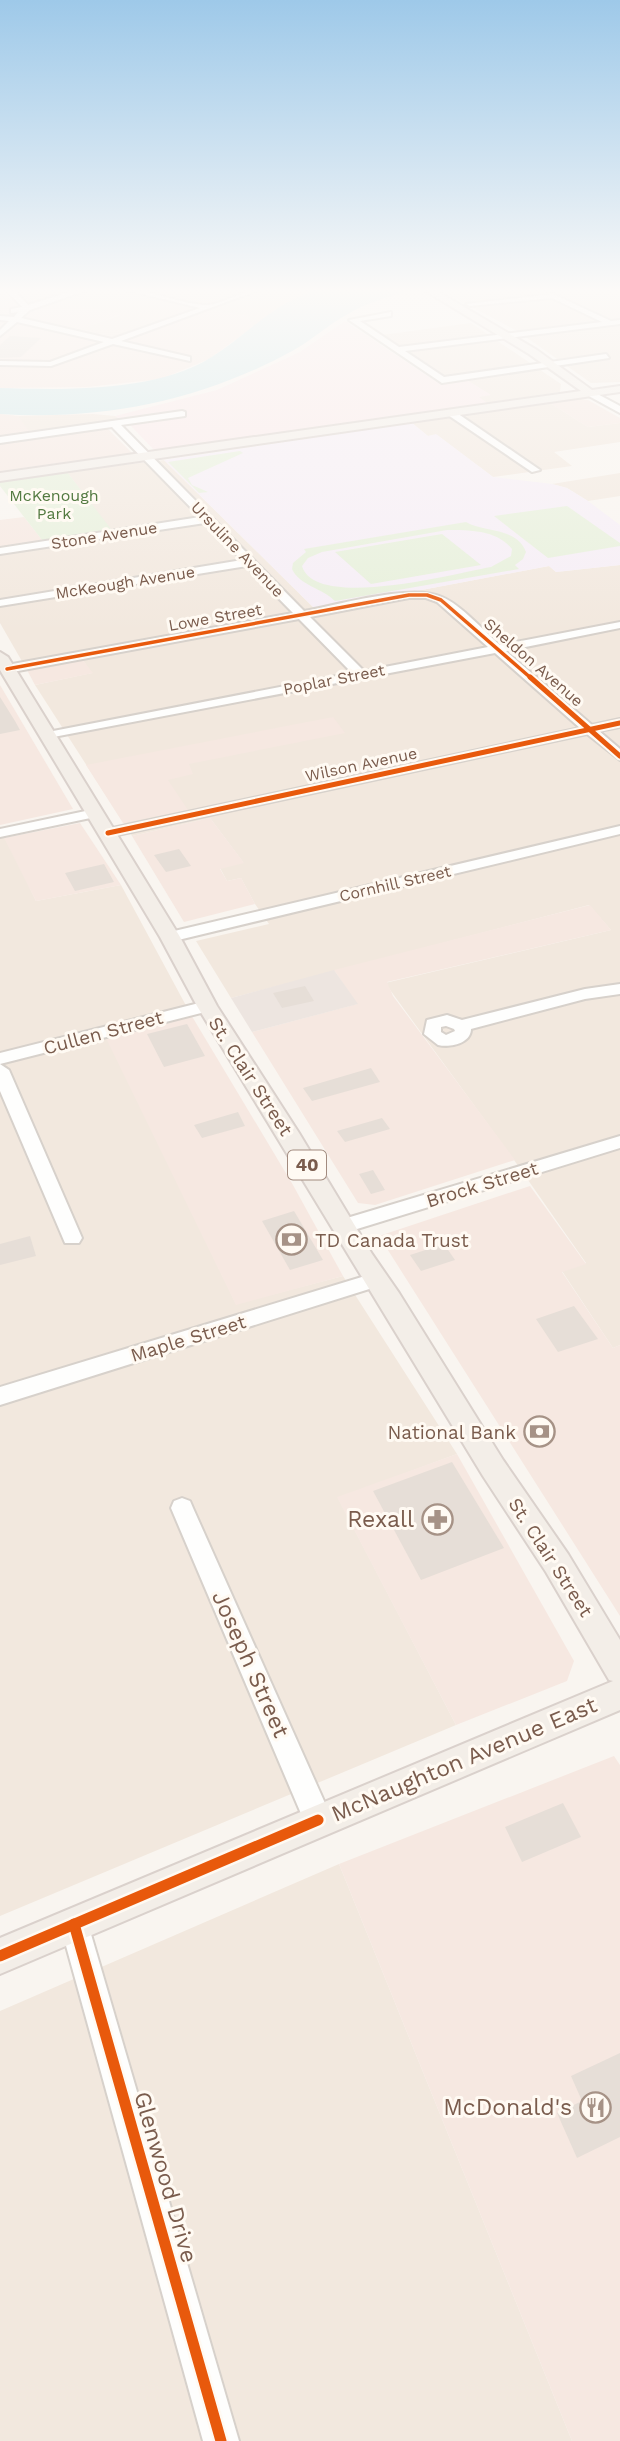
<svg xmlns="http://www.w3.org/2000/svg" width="620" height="2441" viewBox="0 0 620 2441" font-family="'Work Sans',sans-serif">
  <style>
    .residential { fill: #f2e8de }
    .commercial { fill: #f6e8e1 }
    .industrial { fill: #ede5e0 }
    .education { fill: #f6eef6 }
    .medical { fill: #fae9e9 }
    .green { fill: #e7f0db; fill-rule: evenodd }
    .water { fill: #d0e8ea }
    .building { fill: #e6ded7 }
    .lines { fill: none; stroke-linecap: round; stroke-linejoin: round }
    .minor-casing { stroke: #d7d1cb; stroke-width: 4 }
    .major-casing { stroke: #dad1cc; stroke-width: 4 }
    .minor { fill: #fefefd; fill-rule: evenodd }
    .major { fill: #f3eee8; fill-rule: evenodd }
    .cycleway-far2-casing { stroke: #fffaf3; stroke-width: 6 }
    .cycleway-far1-casing { stroke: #fffaf3; stroke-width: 9 }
    .cycleway-casing { stroke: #fffaf3; stroke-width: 16 }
    .cycleway-far2 { stroke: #e8590c; stroke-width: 3.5 }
    .cycleway-far1 { stroke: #e8590c; stroke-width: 5 }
    .cycleway { stroke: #e8590c; stroke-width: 11 }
    .labels { text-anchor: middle; stroke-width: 6; stroke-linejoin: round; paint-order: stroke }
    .far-park-label { font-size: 16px; fill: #537a41; stroke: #fffaf3 }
    .far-street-label { font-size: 16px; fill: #7a5c4d; stroke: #fffaf3 }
    .shield { fill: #fffaf3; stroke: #a28b7f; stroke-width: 2 }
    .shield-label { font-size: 18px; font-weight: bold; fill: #7a5c4d }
    .street-label { font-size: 19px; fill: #7a5c4d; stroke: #fffaf3 }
    .poi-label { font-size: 19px; fill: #7a5c4d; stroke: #fffaf3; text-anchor: start }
    .near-poi-label { font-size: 23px; fill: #7a5c4d; stroke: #fffaf3; text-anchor: end }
    .near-street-label { font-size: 23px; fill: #7a5c4d; stroke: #fffaf3 }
  </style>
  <rect width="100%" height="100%" fill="#f9f5f0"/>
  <!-- residential -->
  <g class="residential">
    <path d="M3 290H313L277 309 253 327 247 316 200 308 114 337 79 329 121 315 59 301 43 306H20Z"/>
    <path d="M440 290H615L620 293V382L591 383 519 332Z"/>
    <path d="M471 323 561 384 560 392 487 403 478 397 489 394 465 379 447 377 382 335Z"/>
    <path d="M550 403 588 427 620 423V442L554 452 572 466 493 477 437 435 428 436 412 423Z"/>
    <path d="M93 414 115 416 123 420 28 432 18 416Z"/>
    <path d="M164 460 316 610 549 566 556 572 620 565V1345L613 1348 562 1271 586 1263 514 1160 385 983 611 930 589 905 231 998 196 941 269 924 255 904 241 878 227 881 220 868 243 862 210 818 132 836 35 685 92 673 82 659 27 670 0 623V547L110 529 67 472Z"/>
    <path d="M620 473V496L588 501 567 488 552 484Z"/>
    <path d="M0 826 36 901 121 885 190 1013 192 1213 236 1304 343 1276 457 1454 338 1498 456 1725 0 1916Z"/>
    <path d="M339 1864 572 2441H0V2011Z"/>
  </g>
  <!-- commercial -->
  <g class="commercial">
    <path d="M0 290 20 306H43L59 301 122 314 80 329 114 337 200 308 247 316 253 327 209 359 161 379 87 387 0 388Z"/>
    <path d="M580 399 588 400 620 418V423L588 427 550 403Z"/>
    <path d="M0 414 18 416 34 438 108 429 132 453 0 471Z"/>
    <path d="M24 517 42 540 0 547V520Z"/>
    <path d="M82 659 93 673 35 685 27 670Z"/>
    <path d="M0 685 73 809 0 825Z"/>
    <path d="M333 717 345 733 189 764 193 774 168 780 188 810 123 823 86 765Z"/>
    <path d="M210 818 244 863 220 869 227 881 241 878 255 904 184 922 132 836Z"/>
    <path d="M80 823 121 885 36 901 4 838Z"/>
    <path d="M590 905 611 930 387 982 393 996 515 1160 375 1205 358 1203 252 1032 357 1004 334 970Z"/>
    <path d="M190 1013 293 1185 343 1276 236 1305 105 1036Z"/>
    <path d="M530 1186 586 1264 562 1272 613 1348 620 1345V1616L379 1236Z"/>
    <path d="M457 1454 574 1661 567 1681 456 1725 337 1497Z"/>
    <path d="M614 1756 620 1765V2441H572L339 1864Z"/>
  </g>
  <!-- industrial -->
  <path class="industrial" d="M334 970 358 1004 252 1032 231 998Z"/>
  <!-- education -->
  <path class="education" d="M412 423 428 436 436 434 493 477 552 484 567 488 588 501 620 525V565L556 572 549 566 316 610 164 460Z"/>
  <!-- medical -->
  <path class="medical" d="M345 321 438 383 465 379 491 395 479 397 487 403 155 451 131 426 115 416 217 390 300 352Z"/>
  <!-- green -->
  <g class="green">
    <path d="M240 451 243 453 188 478 192 485 208 492 199 493 168 462Z"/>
    <path d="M67 472 111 529 42 540 0 486V482Z"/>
    <path d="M567 506 620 543V546L548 558 494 516Z"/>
    <path d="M466 522C485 533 517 527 526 552L523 559 515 565 519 569 335 601C322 588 299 585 292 569L293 563 306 552 304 549ZM447 530C470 530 497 530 512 549L511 556 491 567C457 573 315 611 302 566L308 558 322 552Z"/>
    <path d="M442 534 481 565 371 584 335 552Z"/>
  </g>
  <!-- water -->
  <path class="water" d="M313 290H413C391 296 368 302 348 314 329 324 313 339 294 350 204 400 103 421 0 414V388C62 390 156 392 210 358 233 344 253 325 275 310 286 302 300 297 313 290Z"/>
  <!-- building -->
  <g class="building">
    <path d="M10 336 41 338 21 357 0 358V345Z"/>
    <path d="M0 697 15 721 20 730 0 734Z"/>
    <path d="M179 849 191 866 166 872 154 855Z"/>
    <path d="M104 864 114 882 75 891 65 873Z"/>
    <path d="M305 986 314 1001 282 1008 273 993Z"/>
    <path d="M187 1024 205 1056 164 1067 147 1034Z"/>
    <path d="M371 1068 380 1082 312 1101 303 1088Z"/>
    <path d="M238 1112 245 1126 202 1138 194 1125Z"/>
    <path d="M382 1118 390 1129 345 1142 337 1131Z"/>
    <path d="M373 1170 385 1190 371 1194 359 1174Z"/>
    <path d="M294 1211 323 1260 290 1270 262 1221Z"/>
    <path d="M30 1236 36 1256 0 1265V1244Z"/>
    <path d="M444 1244 455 1260 421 1271 410 1255Z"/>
    <path d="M574 1306 598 1339 558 1352 536 1319Z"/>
    <path d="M452 1462 504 1548 421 1580 373 1491Z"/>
    <path d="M563 1803 581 1837 522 1862 505 1827Z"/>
    <path d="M620 2053V2137L577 2158 557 2113 582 2101 571 2076Z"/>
  </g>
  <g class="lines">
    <defs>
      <g id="minor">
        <path d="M6 290H14L28 305 75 290H87L30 310 21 318 112 339 200 308 126 290C153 290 183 305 207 305 225 304 241 290 259 290L121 341 190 357V361L113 344 51 366 0 365V361L50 362 104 342 17 322 0 336V330L9 321 0 320V316L14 317 18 312 11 313V309L22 307Z"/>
        <path d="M553 294 611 321 620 320V324L405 351 444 377 606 354 609 358 442 383 349 320 391 312V316L360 321 399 347 602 322 552 298 470 306 466 304Z"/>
        <path d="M590 390 620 406V413L587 395Z"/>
        <path d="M182 411 185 412V416L121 425 304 611C338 605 412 583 442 597 460 604 484 631 500 645L620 622V628L506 651 592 725 620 719V727L599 731 620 749V760L587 734 108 837 103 836V830L108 829 580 728 495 653 43 739 42 736 48 732 352 673 299 619 7 673 1 669 7 665 293 613 247 566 0 606V600L242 560 205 523 0 554V548L200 517 112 427 0 443V437ZM409 598H426L437 602 488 647 364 671 310 617Z"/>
        <path d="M448 411H454L540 470 532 472 448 415Z"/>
        <path d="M95 809 102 813 100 816 0 837V829Z"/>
        <path d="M620 826V834L170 942 162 937 170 932Z"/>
        <path d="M620 984V994L585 999 471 1029C471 1043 451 1048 438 1045L424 1034 427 1020 447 1015 462 1020 585 989ZM446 1026 454 1029 455 1031 446 1035 441 1032V1027Z"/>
        <path d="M207 1001 213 1002 215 1006 213 1010 0 1064 9 1070 82 1238 79 1243H65L0 1091V1053Z"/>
        <path d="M620 1136V1148L344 1233 337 1231 334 1226 337 1221Z"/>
        <path d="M375 1273 382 1275 385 1280 382 1285 0 1405V1387Z"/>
        <path d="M182 1498 190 1501 193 1508 328 1810 331 1820 328 1830 318 1833 308 1830 171 1508 174 1501Z"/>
        <path d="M74 1910 84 1914 88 1924 239 2441H203L60 1924 64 1914Z"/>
      </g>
      <g id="major">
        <path d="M424 290H435L537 350 592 390 620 386V392L0 481V473L581 391 529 354Z"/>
        <path d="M0 652 8 657 180 937 217 1006 299 1133 372 1254 399 1293 503 1460 568 1554 620 1640V1710L0 1974V1938L613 1681 609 1680 546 1572 483 1476 197 1006 160 937 0 670Z"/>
      </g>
    </defs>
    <!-- minor casing -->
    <use href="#minor" class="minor-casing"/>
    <!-- major casing -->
    <use href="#major" class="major-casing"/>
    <!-- minor -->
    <use href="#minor" class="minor"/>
    <!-- major -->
    <use href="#major" class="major"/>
    <defs>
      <path id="cycleway-far2" d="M7 669 409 595H427L441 600 532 679"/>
      <g id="cycleway-far1">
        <path d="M530 677 620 756"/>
        <path d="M108 833 620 723"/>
      </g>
      <g id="cycleway">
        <path d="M74 1924 221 2441"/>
        <path d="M0 1956 318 1820"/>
      </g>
    </defs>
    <!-- cycleway-far2 casing -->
    <use href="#cycleway-far2" class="cycleway-far2-casing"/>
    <!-- cycleway-far1 casing -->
    <use href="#cycleway-far1" class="cycleway-far1-casing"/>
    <!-- cycleway casing -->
    <use href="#cycleway" class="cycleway-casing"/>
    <!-- cycleway-far2 -->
    <use href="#cycleway-far2" class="cycleway-far2"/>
    <!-- cycleway-far1 -->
    <use href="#cycleway-far1" class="cycleway-far1"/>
    <!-- cycleway -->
    <use href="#cycleway" class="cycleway"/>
  </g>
  <!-- sky -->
  <linearGradient id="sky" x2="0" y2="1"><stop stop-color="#9ec9e9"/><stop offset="0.46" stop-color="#fcfaf8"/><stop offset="1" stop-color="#fcfaf8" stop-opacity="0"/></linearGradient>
  <rect width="620" height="632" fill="url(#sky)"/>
  <!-- icons -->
  <defs>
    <symbol id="bank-ring" viewBox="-11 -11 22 22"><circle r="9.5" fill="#fffaf3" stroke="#a69286" stroke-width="1.5"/><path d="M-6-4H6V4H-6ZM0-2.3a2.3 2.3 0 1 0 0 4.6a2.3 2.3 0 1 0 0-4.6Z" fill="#a69286"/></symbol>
    <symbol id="pharmacy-ring" viewBox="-11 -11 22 22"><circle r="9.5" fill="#fffaf3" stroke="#a69286" stroke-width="1.5"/><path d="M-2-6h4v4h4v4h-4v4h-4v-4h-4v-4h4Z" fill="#a69286"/></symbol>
    <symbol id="restaurant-ring" viewBox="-11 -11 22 22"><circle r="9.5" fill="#fffaf3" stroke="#a69286" stroke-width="1.5"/><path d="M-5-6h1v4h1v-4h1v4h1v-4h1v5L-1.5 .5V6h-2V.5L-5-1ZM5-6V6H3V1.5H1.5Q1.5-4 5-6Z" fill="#a69286"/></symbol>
  </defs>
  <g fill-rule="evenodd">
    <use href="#bank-ring" x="274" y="1222" width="35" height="35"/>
    <use href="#bank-ring" x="522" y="1414" width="35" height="35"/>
    <use href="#pharmacy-ring" x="420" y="1502" width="35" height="35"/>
    <use href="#restaurant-ring" x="578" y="2090" width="35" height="35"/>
  </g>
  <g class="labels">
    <!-- far-park labels -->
    <g class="far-park-label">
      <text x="54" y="501">McKenough<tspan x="54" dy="18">Park</tspan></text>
    </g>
    <!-- far-street labels -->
    <g class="far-street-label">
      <text transform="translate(104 535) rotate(-9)" y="6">Stone Avenue</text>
      <text transform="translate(238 549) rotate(46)" y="6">Ursuline Avenue</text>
      <text transform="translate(125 582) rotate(-9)" y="6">McKeough Avenue</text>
      <text transform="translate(215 617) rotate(-10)" y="6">Lowe Street</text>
      <text transform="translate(534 662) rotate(41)" y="6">Sheldon Avenue</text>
      <text transform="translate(334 679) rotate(-11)" y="6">Poplar Street</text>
      <text transform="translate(361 764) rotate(-12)" y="6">Wilson Avenue</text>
      <text transform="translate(395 883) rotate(-13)" y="6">Cornhill Street</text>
    </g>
    <!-- shield labels -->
    <rect class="shield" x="288" y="1150.5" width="38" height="29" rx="5"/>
    <g class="shield-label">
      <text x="307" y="1171">40</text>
    </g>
    <!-- street labels -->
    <g class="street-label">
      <text transform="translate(103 1032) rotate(-15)" y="7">Cullen Street</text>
      <text transform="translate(251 1076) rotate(57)" y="7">St. Clair Street</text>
      <text transform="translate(482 1184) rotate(-17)" y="7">Brock Street</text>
      <text transform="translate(188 1338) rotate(-17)" y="7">Maple Street</text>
      <text transform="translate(551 1557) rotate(57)" y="7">St. Clair Street</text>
    </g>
    <!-- poi labels -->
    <g class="poi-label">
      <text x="315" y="1247">TD Canada Trust</text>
      <text x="516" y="1439" text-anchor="end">National Bank</text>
    </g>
    <!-- near-poi labels -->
    <g class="near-poi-label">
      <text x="414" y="1527">Rexall</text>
      <text x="572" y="2115">McDonald's</text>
    </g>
    <!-- near-street labels -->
    <g class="near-street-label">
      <text transform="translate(251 1664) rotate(66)" y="8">Joseph Street</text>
      <text transform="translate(464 1759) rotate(-23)" y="8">McNaughton Avenue East</text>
      <text transform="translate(166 2177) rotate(74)" y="8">Glenwood Drive</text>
    </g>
  </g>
</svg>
